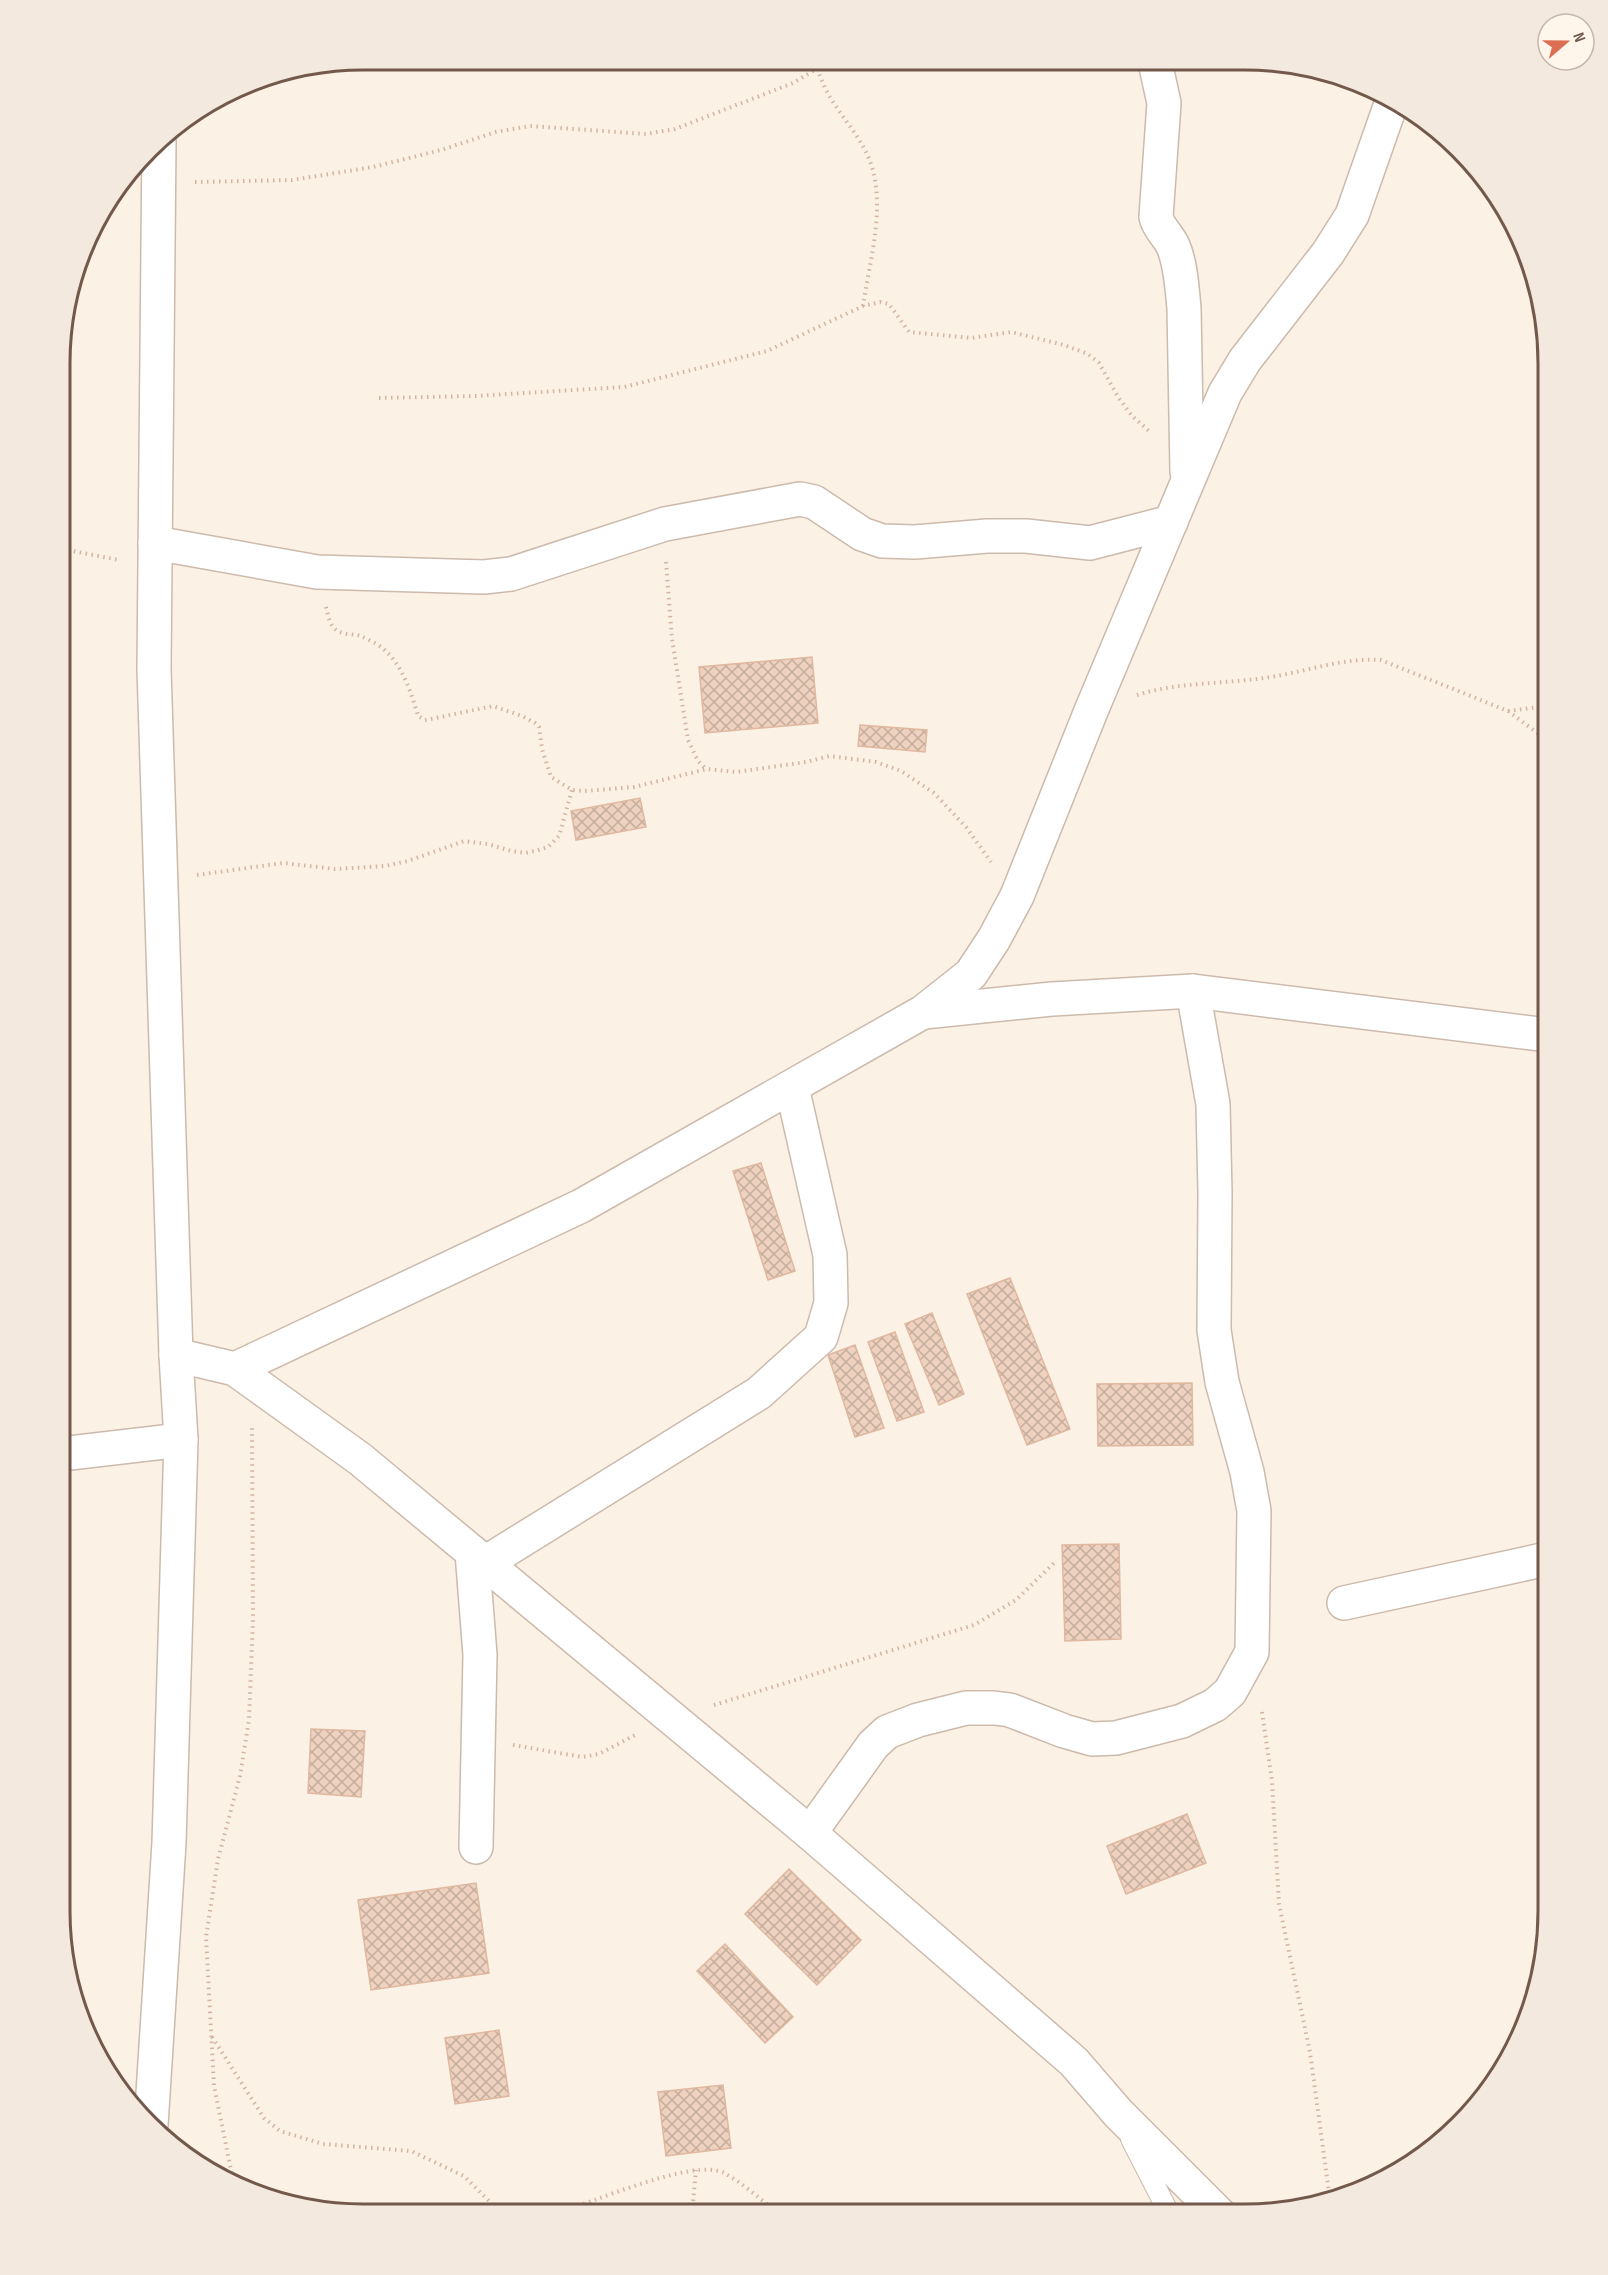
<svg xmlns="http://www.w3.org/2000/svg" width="1608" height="2275" viewBox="0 0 1608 2275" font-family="'Sofia Sans Condensed',sans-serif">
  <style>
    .building { fill: url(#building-cross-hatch); stroke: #e0b8a0; stroke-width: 1.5 }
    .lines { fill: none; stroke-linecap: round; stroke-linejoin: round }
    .service-casing { stroke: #ccbaac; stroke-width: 22 }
    .minor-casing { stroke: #ccbaac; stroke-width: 36 }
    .path { stroke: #d3b4a2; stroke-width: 4; stroke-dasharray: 1.5 4.5; stroke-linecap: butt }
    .service { stroke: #fff; stroke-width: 20 }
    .minor { stroke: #fff; stroke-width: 33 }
    .rim { fill: none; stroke: #72594c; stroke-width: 3 }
  </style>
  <defs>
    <pattern id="building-cross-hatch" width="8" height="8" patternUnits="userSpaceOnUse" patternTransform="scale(1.5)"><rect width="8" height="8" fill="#eed1bf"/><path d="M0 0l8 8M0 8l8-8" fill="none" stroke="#c5ad9d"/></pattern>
  </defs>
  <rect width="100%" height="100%" fill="#fbf2e5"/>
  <!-- building -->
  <g class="building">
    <path d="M812 657 818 723 705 733 699 667Z"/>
    <path d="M860 725 927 730 925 752 858 746Z"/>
    <path d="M640 798 646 827 576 840 571 811Z"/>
    <path d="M761 1163 795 1271 768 1280 733 1171Z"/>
    <path d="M1010 1278 1070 1429 1027 1445 967 1294Z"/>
    <path d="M932 1313 964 1394 939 1405 905 1324Z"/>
    <path d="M895 1332 924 1412 897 1421 868 1342Z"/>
    <path d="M855 1345 884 1428 855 1437 828 1355Z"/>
    <path d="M1192 1383 1193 1445 1098 1446 1097 1384Z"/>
    <path d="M1119 1544 1121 1639 1065 1641 1062 1545Z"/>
    <path d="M311 1729 365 1731 361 1797 308 1793Z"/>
    <path d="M1187 1814 1206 1863 1126 1894 1107 1846Z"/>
    <path d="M789 1869 861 1940 817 1985 745 1914Z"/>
    <path d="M476 1883 489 1973 371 1990 358 1900Z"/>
    <path d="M725 1944 793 2017 765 2043 697 1971Z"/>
    <path d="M499 2030 509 2096 455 2104 445 2038Z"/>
    <path d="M723 2085 731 2148 666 2156 658 2092Z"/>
  </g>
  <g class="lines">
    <defs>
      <path id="service" d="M1131 2139 1170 2215"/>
      <g id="minor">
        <path d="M1155 62 1164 103 1156 217C1159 229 1168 235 1173 246 1181 264 1182 289 1184 308L1187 472"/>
        <path d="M155 543 317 572 484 577 511 574 665 524 800 499 814 502 862 534 882 541 915 542 987 536H1026L1090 543 1171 522"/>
        <path d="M924 1012 1052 999 1193 991 1548 1035"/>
        <path d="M176 1355 235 1369 360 1459 810 1833 1074 2062 1118 2113 1220 2215"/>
        <path d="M235 1369 581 1206 923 1012 971 974 994 939 1017 896 1091 711 1225 393 1245 360 1328 253 1352 215 1392 101"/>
        <path d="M61 1454 181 1440"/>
        <path d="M472 1552 480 1655 476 1847"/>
        <path d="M485 1563 759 1393 821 1337 831 1303 830 1255 792 1087"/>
        <path d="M1344 1603 1547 1559"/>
        <path d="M810 1833 873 1745 887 1732 918 1720 966 1708H994L1010 1710 1064 1731 1092 1739 1116 1738 1182 1721 1215 1705 1230 1692 1252 1652 1254 1511 1247 1472 1222 1382 1214 1330 1215 1193 1213 1104 1193 991"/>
        <path d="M151 2125 169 1843 181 1440 176 1355 154 669 159 141"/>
      </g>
    </defs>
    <!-- service casing -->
    <use href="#service" class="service-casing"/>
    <!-- minor casing -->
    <use href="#minor" class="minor-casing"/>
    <!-- path -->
    <g class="path">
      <path d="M817 69C822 80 826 92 833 102 844 119 857 134 866 152 889 199 870 257 863 306"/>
      <path d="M195 182 292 180 373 167 441 150 496 132 530 126 646 134 675 129 793 83 830 61"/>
      <path d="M379 398 475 396 624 387 767 351 863 306 880 302 889 304 909 332 971 338 1011 332 1064 345 1088 354 1099 363 1118 397 1132 416 1150 432"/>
      <path d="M62 549 119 560"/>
      <path d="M666 562 672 639 688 740 698 761 706 769"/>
      <path d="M326 607C328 614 329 623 334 628 342 636 352 633 361 636 367 639 376 643 381 647 402 663 411 692 418 716L425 720 436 718 493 706 522 716 535 723 539 727 542 749 551 777 572 790 585 791 634 787 707 769 736 772 806 762 829 756 876 762 901 771 934 793 966 827 991 862"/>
      <path d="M1137 695C1178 682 1222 684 1264 678 1303 673 1342 657 1381 660L1508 711 1548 741"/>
      <path d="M1508 711 1548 706"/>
      <path d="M197 875 283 863 335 869 385 866 408 861 464 841 488 844 511 851 525 853 535 851 548 847 559 836 572 790"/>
      <path d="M714 1705 974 1625 1016 1600 1056 1561"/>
      <path d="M1262 1712 1272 1781 1279 1904 1310 2052 1330 2200"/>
      <path d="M513 1745 582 1757 599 1754 637 1734"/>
      <path d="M212 2037 264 2118 280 2131 323 2144 411 2151 464 2176 501 2213"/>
      <path d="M234 2185 214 2086 206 1937 218 1859 240 1776 249 1720 253 1619 252 1426"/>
      <path d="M555 2213C591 2204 693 2157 724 2173 743 2183 762 2201 780 2214"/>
      <path d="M692 2213 696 2170"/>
    </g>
    <!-- service -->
    <use href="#service" class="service"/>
    <!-- minor -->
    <use href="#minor" class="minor"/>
  </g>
  <!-- crop -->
  <path d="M0 0H1608V2275H0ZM363 70H1245A293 293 0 0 1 1538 363V1911A293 293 0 0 1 1245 2204H363A293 293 0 0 1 70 1911V363A293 293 0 0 1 363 70Z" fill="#f3e9de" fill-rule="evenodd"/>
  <path class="rim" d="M363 70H1245A293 293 0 0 1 1538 363V1911A293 293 0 0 1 1245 2204H363A293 293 0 0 1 70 1911V363A293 293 0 0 1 363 70Z"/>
  <!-- north arrow -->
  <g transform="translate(1566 42) rotate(70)"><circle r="28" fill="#fef6eb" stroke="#c6b7ab" stroke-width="1.5"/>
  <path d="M0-4.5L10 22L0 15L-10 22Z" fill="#dc6f53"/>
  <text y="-9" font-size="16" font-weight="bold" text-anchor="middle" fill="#72594c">N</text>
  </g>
</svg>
